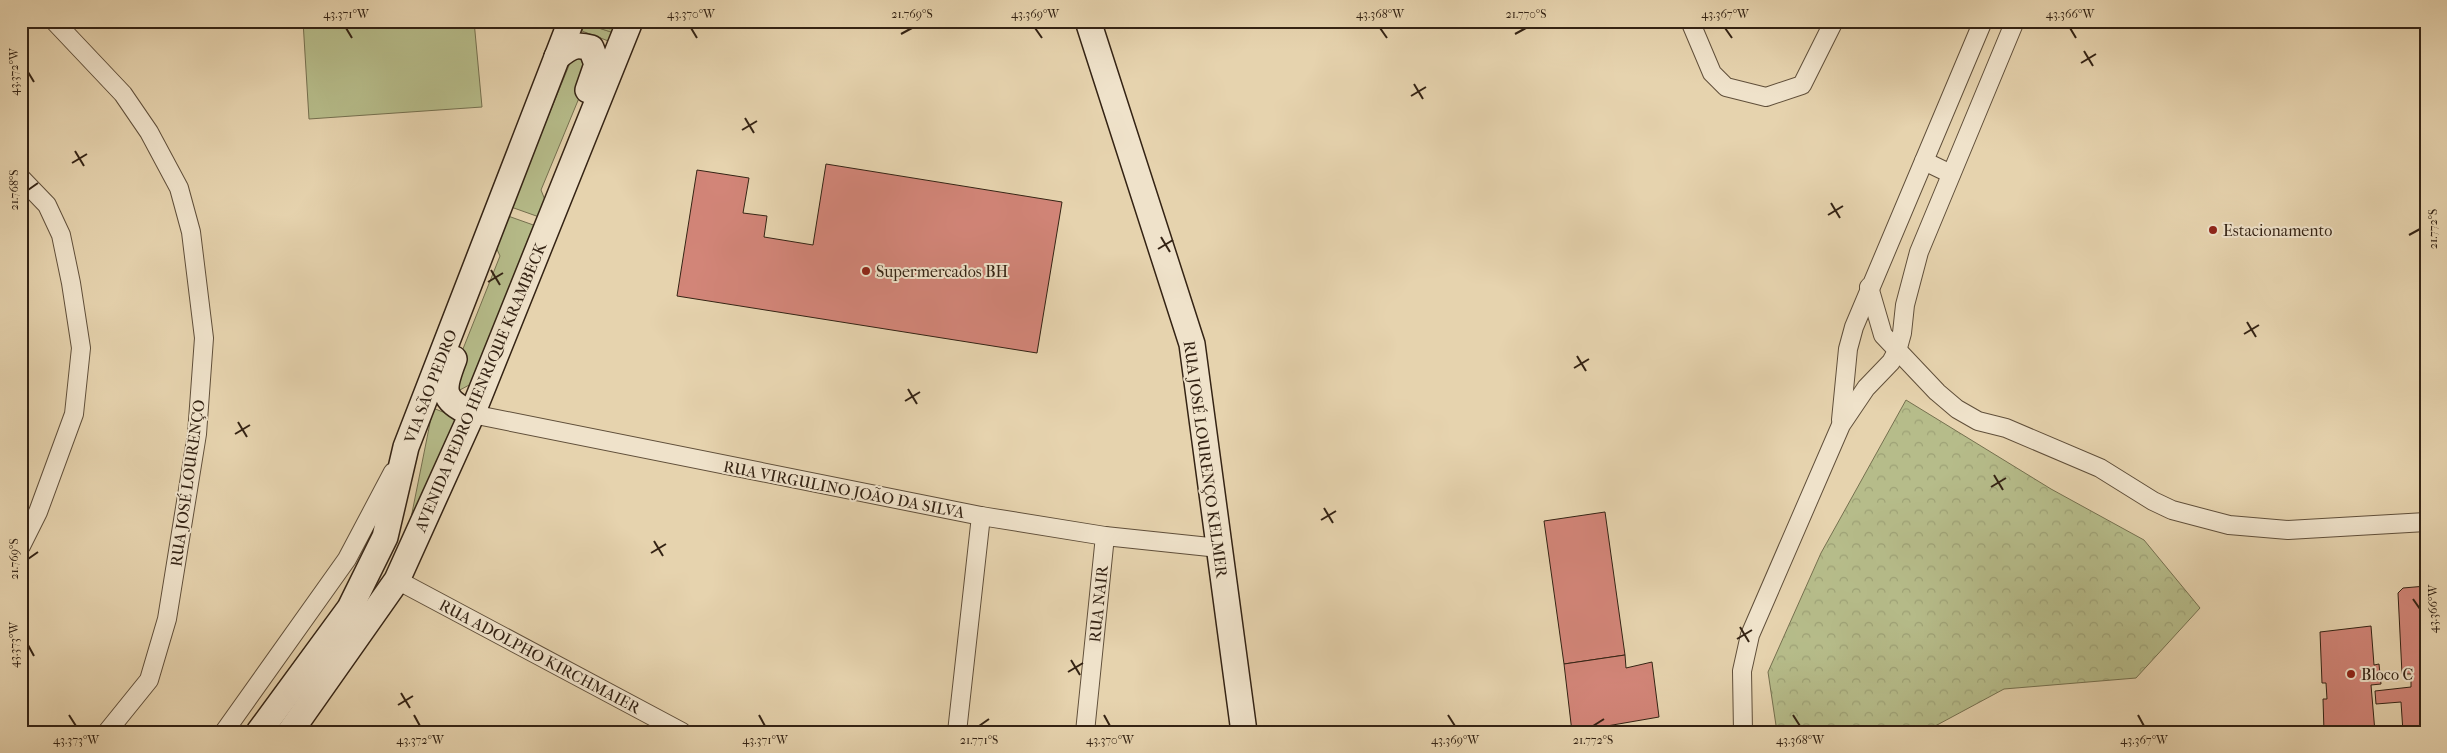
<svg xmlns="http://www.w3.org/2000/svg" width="2447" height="753" viewBox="0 0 2447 753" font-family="'IM FELL French Canon',serif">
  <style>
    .green { fill: #b6bc8a; stroke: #75704f }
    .forest { fill: url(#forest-crowns); stroke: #75704f }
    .building { fill: #d28578; stroke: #342314 }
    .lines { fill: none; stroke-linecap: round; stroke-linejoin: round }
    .street-casing { stroke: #604f3a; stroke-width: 20 }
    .secondary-casing { stroke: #342314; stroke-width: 28 }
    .street { stroke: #efe2ca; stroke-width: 18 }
    .secondary { stroke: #efe2ca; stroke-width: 25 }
    .ticks { fill: none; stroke: #342314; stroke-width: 2 }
    .poi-dot { fill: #8f2418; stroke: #efe2ca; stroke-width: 2 }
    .labels { text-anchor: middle; stroke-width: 4; stroke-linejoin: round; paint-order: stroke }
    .poi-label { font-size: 16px; fill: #342314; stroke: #efe2ca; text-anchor: start }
    .street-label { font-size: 16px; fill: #342314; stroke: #efe2ca }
    .neatline { fill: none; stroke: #342314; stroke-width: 2 }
    .ticks-label { font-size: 12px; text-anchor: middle; fill: #342314 }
  </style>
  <defs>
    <pattern id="forest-crowns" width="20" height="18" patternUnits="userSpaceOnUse" patternTransform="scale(1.25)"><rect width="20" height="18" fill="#b6bc8a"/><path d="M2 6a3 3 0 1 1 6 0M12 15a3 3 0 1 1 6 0" fill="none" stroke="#9da176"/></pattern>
  </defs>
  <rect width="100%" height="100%" fill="#e6d3ae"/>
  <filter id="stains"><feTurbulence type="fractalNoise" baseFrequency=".004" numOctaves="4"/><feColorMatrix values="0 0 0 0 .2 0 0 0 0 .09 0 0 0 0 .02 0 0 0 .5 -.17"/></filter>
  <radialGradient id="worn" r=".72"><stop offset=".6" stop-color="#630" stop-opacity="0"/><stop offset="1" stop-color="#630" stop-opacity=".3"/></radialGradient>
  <!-- green -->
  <g class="green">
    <path d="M303 21H474L482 107 309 119Z"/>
    <path d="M585 23 614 33 611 42 582 31Z"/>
    <path d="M578 57 583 58 591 69 541 190 547 205 542 218 511 207 570 63Z"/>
    <path d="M508 216 539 227 471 384 458 391 451 379 500 256 495 245Z"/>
    <path d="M433 408 460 419 407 538Z"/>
  </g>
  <!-- forest -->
  <g class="forest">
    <path d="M587 21H619L614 33 586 24Z"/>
    <path d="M1906 400 2051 489 2144 540 2200 608 2136 678 2004 689 1924 732H1777L1768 672 1821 553Z"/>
  </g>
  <!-- building -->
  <g class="building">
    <path d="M826 164 1062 202 1037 353 677 296 697 170 749 178 743 213 767 216 764 237 813 245Z"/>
    <path d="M1605 512 1625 655 1564 664 1544 521Z"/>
    <path d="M2422 525H2426V578H2424L2421 557Z"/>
    <path d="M2426 586V732H2403L2401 702 2376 704 2375 691 2411 687V674H2402L2398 593 2403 588Z"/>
    <path d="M2371 626 2374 665 2379 664 2381 684 2371 685 2375 732H2324L2323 699H2327L2326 683H2322L2320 632Z"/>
    <path d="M1625 655 1626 668 1652 662 1659 717 1572 732 1564 664Z"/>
  </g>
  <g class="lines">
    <defs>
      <g id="street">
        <path d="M54 21 123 94 149 132 179 188 191 232 204 338 197 434 167 619 149 680 107 732"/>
        <path d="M1690 21 1712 73 1726 87 1766 97 1802 85 1834 21"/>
        <path d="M1924 161 1951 174"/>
        <path d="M21 178 47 205 61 235 71 283 81 348 74 414 38 512 21 546"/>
        <path d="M1869 287 1883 335 1937 392 1957 409 1978 421 2006 428 2100 468 2153 501 2172 510 2229 525 2288 530 2426 522"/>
        <path d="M472 414 981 516 1105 536 1219 548"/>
        <path d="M1841 420 1848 349 1854 327 1983 21"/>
        <path d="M397 580 682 732"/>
        <path d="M224 732 347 559 393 472"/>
        <path d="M957 732 981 516"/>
        <path d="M1085 732 1105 536"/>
        <path d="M1743 732 1742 671 1750 635 1841 425 1866 388 1891 362 1897 351 1902 333 1905 305 1919 252 2015 21"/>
      </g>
      <g id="secondary">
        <path d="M1088 21 1192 344 1244 732"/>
        <path d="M557 57C570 47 574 43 591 48L597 64 588 90"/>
        <path d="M454 359C442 390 440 399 472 414"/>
        <path d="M259 732 350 608 385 537 406 447 571 21"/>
        <path d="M290 732 397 580 472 414 630 21"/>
      </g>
    </defs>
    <!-- street casing -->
    <use href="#street" class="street-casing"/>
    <!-- secondary casing -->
    <use href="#secondary" class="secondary-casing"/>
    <!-- street -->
    <use href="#street" class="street"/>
    <!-- secondary -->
    <use href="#secondary" class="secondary"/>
  </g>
  <!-- ticks -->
  <path class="ticks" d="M346 28 352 38M691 28 697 38M1035 28 1042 38M1380 28 1387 38M1725 28 1732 38M2070 28 2076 38M901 34 912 28M1515 34 1526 28M2084 51 2093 66M2081 63 2096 54M28 72 34 82M1414 84 1423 99M1411 96 1426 87M745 118 754 133M742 130 757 121M75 151 84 166M72 163 87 154M28 190 38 183M1831 203 1840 218M1828 215 1843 206M2409 235 2420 229M1161 237 1170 252M1158 249 1173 240M491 270 500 285M488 282 503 273M2247 322 2256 337M2244 334 2259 325M1577 356 1586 371M1574 368 1589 359M908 389 917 404M905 401 920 392M238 422 247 437M235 434 250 425M1994 475 2003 490M1991 487 2006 478M1324 508 1333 523M1321 520 1336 511M654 541 663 556M651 553 666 544M28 559 38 552M2413 599 2420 609M1740 627 1749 642M1737 639 1752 630M28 645 34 656M1071 660 1080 675M1068 672 1083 663M401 693 410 708M398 705 413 696M69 715 76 726M414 715 420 726M759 715 765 726M1104 715 1110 726M1448 715 1455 726M1793 715 1800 726M2138 715 2144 726M979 726 989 719M1593 726 1604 719"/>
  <!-- markers -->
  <g class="poi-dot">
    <circle cx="2213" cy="230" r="5"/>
    <circle cx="866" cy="271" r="5"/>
    <circle cx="2351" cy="674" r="5"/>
  </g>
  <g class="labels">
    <!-- poi labels -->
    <g class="poi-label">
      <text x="2223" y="236">Estacionamento</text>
      <text x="876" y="277">Supermercados BH</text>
      <text x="2361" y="680">Bloco C</text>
    </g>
    <!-- street labels -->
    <g class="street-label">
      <text transform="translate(430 386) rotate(-69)" y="6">VIA SÃO PEDRO</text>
      <text transform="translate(480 387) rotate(-67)" y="6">AVENIDA PEDRO HENRIQUE KRAMBECK</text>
      <text transform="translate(1206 459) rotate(82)" y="6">RUA JOSÉ LOURENÇO KELMER</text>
      <text transform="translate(187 483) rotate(-82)" y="6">RUA JOSÉ LOURENÇO</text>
      <text transform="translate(844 489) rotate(11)" y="6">RUA VIRGULINO JOÃO DA SILVA</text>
      <text transform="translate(1098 604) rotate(-84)" y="6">RUA NAIR</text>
      <text transform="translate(540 656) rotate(28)" y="6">RUA ADOLPHO KIRCHMAIER</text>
    </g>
  </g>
  <!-- margin -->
  <rect width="2447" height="753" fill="none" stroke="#e6d3ae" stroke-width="55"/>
  <rect x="28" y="28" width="2392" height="698" class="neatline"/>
  <g class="ticks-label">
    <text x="346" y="18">43.371°W</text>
    <text x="691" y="18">43.370°W</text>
    <text x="912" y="18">21.769°S</text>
    <text x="1035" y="18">43.369°W</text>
    <text x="1380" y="18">43.368°W</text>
    <text x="1526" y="18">21.770°S</text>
    <text x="1725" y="18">43.367°W</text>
    <text x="2070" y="18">43.366°W</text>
    <text transform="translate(14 72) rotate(-90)" y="4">43.372°W</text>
    <text transform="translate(14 190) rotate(-90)" y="4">21.768°S</text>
    <text transform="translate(2433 229) rotate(-90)" y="4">21.772°S</text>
    <text transform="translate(14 559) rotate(-90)" y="4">21.769°S</text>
    <text transform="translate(2433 609) rotate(-90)" y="4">43.366°W</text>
    <text transform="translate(14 645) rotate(-90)" y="4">43.373°W</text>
    <text x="76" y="744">43.373°W</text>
    <text x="420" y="744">43.372°W</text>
    <text x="765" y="744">43.371°W</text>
    <text x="979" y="744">21.771°S</text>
    <text x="1110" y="744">43.370°W</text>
    <text x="1455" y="744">43.369°W</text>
    <text x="1593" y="744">21.772°S</text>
    <text x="1800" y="744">43.368°W</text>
    <text x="2144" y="744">43.367°W</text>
  </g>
  <rect width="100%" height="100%" filter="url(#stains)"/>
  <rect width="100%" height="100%" fill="url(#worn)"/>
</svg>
